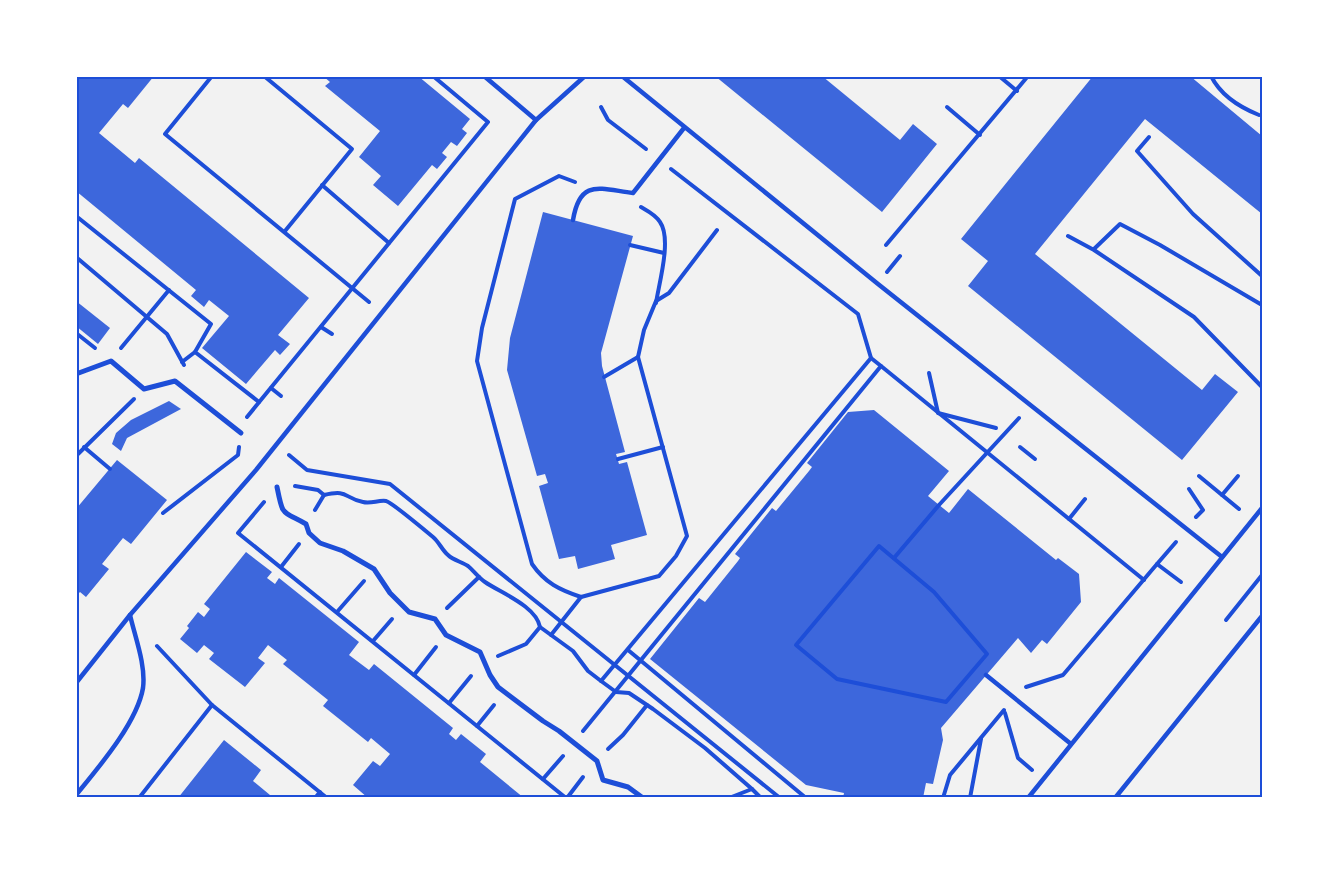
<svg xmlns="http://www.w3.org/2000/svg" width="1339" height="874" viewBox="0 0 1339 874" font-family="Manrope,sans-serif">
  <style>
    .building { fill: #3d67dc }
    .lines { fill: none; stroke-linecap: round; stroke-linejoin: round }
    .path { stroke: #1d4ed8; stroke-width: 4 }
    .service { stroke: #1d4ed8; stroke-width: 4.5 }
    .pedestrian { stroke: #1d4ed8; stroke-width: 5 }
    .neatline { fill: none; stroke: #1d4ed8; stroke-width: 2 }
  </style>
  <rect width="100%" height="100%" fill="#f2f2f2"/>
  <!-- building -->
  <g class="building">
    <path d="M76 76H154L128 108 123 104 99 133 135 163 139 158 309 298 278 335 290 344 280 355 275 350 246 384 202 348 229 316 209 300 204 307 191 296 196 290 76 191Z"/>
    <path d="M323 76H418L470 119 462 129 467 133 457 146 451 142 442 153 447 157 437 169 432 165 398 206 373 185 381 176 359 157 380 131 325 86 330 82Z"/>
    <path d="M715 76H822L900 140 913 124 937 144 882 212Z"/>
    <path d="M1093 76H1190L1262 136V214L1145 119 1035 254 1202 390 1215 374 1238 392 1182 460 968 286 988 261 961 239Z"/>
    <path d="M543 212 633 236 601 353 602 366 625 452 616 454 619 464 627 462 647 535 611 545 615 559 578 569 575 556 559 559 539 486 548 483 545 474 537 476 507 370 510 338Z"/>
    <path d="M76 301 110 328 98 344 76 326Z"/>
    <path d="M169 401 181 409 127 438 121 451 112 444 116 433 131 420Z"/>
    <path d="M874 410 949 471 928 496 949 513 968 489 1056 560 1058 558 1079 574 1081 602 1047 644 1042 640 1031 653 1018 638 941 728 943 740 933 784 926 783 923 798H843L844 793 806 785 650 659 699 598 705 602 738 561 740 558 735 554 772 508 776 511 809 471 812 467 807 463 848 412Z"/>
    <path d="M117 460 167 500 131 544 123 538 102 564 109 569 86 597 80 592 76 596V509Z"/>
    <path d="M246 552 272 572 267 578 275 584 279 578 359 642 349 655 369 670 374 664 453 728 449 734 456 740 461 734 486 754 480 762 524 798H368L353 785 373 761 380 766 390 754 371 738 368 742 323 706 328 700 283 664 287 660 268 645 258 658 265 663 245 687 209 659 214 653 204 645 197 653 180 639 189 628 187 626 198 612 204 617 210 609 204 604Z"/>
    <path d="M224 740 261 770 253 781 270 795 268 798H178Z"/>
  </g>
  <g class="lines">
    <!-- path -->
    <g class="path">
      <path d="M212 76 165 134 369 302"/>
      <path d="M264 76 352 149 285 231"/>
      <path d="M999 76 1017 91"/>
      <path d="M1211 76C1221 96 1239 107 1259 115"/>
      <path d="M601 107 608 120 646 149"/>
      <path d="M947 107 980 135"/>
      <path d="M1149 137 1137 151 1193 214 1262 276"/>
      <path d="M575 182 559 176 515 199 482 328 477 361 532 564C545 583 560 590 581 597L659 576 676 556 687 536 638 357 644 330 656 301 669 293 717 230"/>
      <path d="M322 185 389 243"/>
      <path d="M641 207C648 211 656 215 660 222 672 239 659 283 656 303"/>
      <path d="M76 216 211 324 195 352 259 402"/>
      <path d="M1068 236 1094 250 1194 317 1262 387"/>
      <path d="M630 245 664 253"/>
      <path d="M886 245 1028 76"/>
      <path d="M1094 249 1120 224 1160 245 1262 305"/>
      <path d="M76 257 167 334 184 365"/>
      <path d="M887 272 900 256"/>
      <path d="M321 327 332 334"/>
      <path d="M76 333 95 348"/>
      <path d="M121 348 169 290"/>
      <path d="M182 362 195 352"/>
      <path d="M881 366 1144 580"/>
      <path d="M929 373 938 413 996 428"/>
      <path d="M604 377 638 357"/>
      <path d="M271 388 281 396"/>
      <path d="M247 417 488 122 433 76"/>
      <path d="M84 447 110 469"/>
      <path d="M1020 447 1035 459"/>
      <path d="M76 453 78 454 134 399"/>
      <path d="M289 455 307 470 390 484 780 798"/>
      <path d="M618 459 663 447"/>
      <path d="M1199 476 1239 509"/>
      <path d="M295 486 318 490 324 495C349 489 343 498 363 502 371 504 378 500 386 501 391 502 427 532 433 537 439 542 442 550 448 555 453 560 462 562 468 566 474 571 478 577 485 582 501 593 536 606 540 627L573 651 588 671 601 681 616 692 629 693 653 709 705 748 752 789"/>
      <path d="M1189 489 1203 510 1196 517"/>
      <path d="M1222 495 1238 476"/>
      <path d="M264 502 238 533 566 798"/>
      <path d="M315 510 324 495"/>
      <path d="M163 513 238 455 239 447"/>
      <path d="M1069 519 1085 499"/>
      <path d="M1176 542 1157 564 1181 582"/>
      <path d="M879 546 934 592 987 654 946 702 837 679 796 645Z"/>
      <path d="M894 558 939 505 1019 418"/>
      <path d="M281 567 299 544"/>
      <path d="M447 608 479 577"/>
      <path d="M337 612 364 581"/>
      <path d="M1226 620 1262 575"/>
      <path d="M551 635 581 597"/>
      <path d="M373 641 392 619"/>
      <path d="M157 646 212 705 327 798"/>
      <path d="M628 650 806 798"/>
      <path d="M498 656 526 644 540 627"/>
      <path d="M414 675 436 647"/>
      <path d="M601 681 871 358"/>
      <path d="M1026 687 1063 675 1157 564"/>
      <path d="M449 703 471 676"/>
      <path d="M1005 713 1018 758 1032 770"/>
      <path d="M477 726 494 705"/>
      <path d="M583 731 881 366 871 358 858 314 671 169"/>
      <path d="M608 749 623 735 647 705"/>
      <path d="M543 779 563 756"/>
      <path d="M139 798 212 705"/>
      <path d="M315 798 320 792"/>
      <path d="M567 798 583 777"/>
      <path d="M729 798 752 789 761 798"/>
      <path d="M943 798 950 775 1004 710"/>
      <path d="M970 798 981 739"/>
    </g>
    <!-- service -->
    <g class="service">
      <path d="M484 76 536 120"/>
      <path d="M622 76 878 284 1222 557"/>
      <path d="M573 220C580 178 600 189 633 193L684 128"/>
      <path d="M986 675 1071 744"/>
      <path d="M76 683 130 615 256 470 536 120 585 76"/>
      <path d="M76 795C98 768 137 723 143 688 146 665 135 637 130 615"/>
      <path d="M1028 798 1262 508"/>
      <path d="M1115 798 1262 616"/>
    </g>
    <!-- pedestrian -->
    <g class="pedestrian">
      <path d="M76 374 111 361 144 389 175 381 241 433"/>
      <path d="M277 487C283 517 281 510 306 524L309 533 320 543 343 551 374 569 390 593 409 612 435 619 446 635 480 652 490 675 498 687 543 721 559 731 597 761 603 780 628 787 643 798"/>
    </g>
  </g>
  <!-- border -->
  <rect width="1339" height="874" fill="none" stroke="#ffffff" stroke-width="156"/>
  <rect x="78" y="78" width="1183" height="718" class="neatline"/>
</svg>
